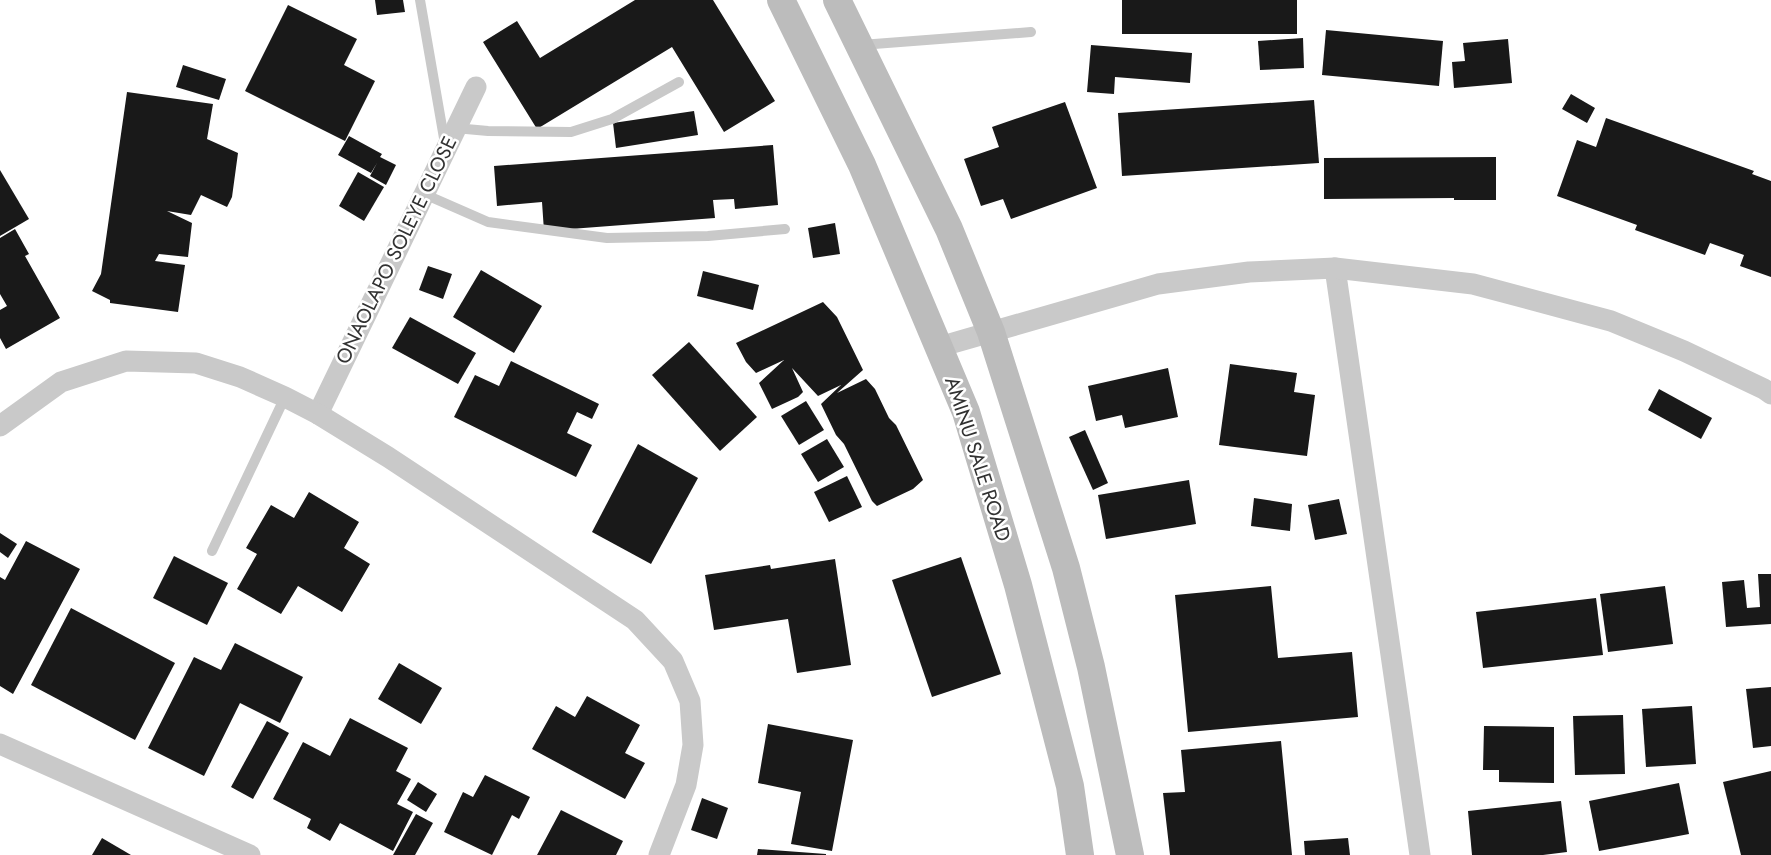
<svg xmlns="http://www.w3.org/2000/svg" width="1771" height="855" viewBox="0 0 1771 855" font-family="Jost,sans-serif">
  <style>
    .building { fill: #191919 }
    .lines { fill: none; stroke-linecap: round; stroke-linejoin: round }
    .lane { stroke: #c9c9c9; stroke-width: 10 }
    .street { stroke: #c9c9c9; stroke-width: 21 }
    .secondary { stroke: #bcbcbc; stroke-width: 28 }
    .labels { text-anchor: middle; stroke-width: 5; stroke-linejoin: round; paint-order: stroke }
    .street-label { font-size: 20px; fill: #323232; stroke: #fff }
  </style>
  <rect width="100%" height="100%" fill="#fff"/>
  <!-- building -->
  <g class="building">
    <path d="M375 0H403L405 12 377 15Z"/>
    <path d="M635 0H713L775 101 724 132 672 47 537 129 483 42 517 21 540 58Z"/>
    <rect x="1122" y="0" width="175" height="34"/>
    <path d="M288 5 357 39 344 65 375 81 345 141 245 91Z"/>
    <path d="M1326 30 1443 41 1439 86 1322 75Z"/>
    <path d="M1303 38 1304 68 1260 70 1258 41Z"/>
    <path d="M1508 39 1512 83 1454 88 1452 62 1465 61 1463 43Z"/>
    <path d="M1091 45 1192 53 1190 83 1115 77 1114 94 1087 92Z"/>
    <path d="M183 65 226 79 219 100 176 87Z"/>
    <path d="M127 92 213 104 207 139 238 153 232 197 227 207 201 195 191 215 167 211 192 223 188 257 159 254 155 261 185 265 178 312 110 303V300L92 291 101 274Z"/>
    <path d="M1571 94 1595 108 1587 123 1562 109Z"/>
    <path d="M1314 100 1319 163 1122 176 1118 113Z"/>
    <path d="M1065 102 1097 188 1011 219 1003 199 981 206 964 159 999 147 992 127Z"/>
    <path d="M694 111 698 135 616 148 613 123Z"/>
    <path d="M1606 118 1754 171 1752 174 1771 181V277L1740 266 1744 255 1710 243 1705 255 1635 230 1637 225 1557 196 1577 140 1596 147Z"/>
    <path d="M349 136 382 154 380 157 396 165 386 185 370 176 377 163 371 173 338 155Z"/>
    <path d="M773 145 778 205 735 209 734 199 713 200 715 218 544 231 542 202 497 206 494 166Z"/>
    <path d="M1496 157V200H1454V198L1324 199V158Z"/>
    <path d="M0 170 29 219 0 236Z"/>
    <path d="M358 172 384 187 364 221 339 206Z"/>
    <path d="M835 223 840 254 813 258 808 228Z"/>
    <path d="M15 229 29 254 25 256 60 318 6 349 0 338V310L7 306 0 294V238Z"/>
    <path d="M428 266 452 274 443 299 419 290Z"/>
    <path d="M481 270 542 306 514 353 453 317Z"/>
    <path d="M703 271 759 285 753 310 697 296Z"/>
    <path d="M823 302 837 317 863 370 837 393 866 379 875 389 889 418 896 425 923 480 913 489 877 506 872 501 844 444 836 435 821 404 841 385 818 396 792 368 803 392 798 397 772 409 759 383 784 360 756 373 746 362 736 343Z"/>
    <path d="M410 317 476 353 458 384 392 348Z"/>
    <path d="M689 342 757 417 720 451 652 375Z"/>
    <path d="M511 361 599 404 592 419 577 412 567 433 592 445 576 477 454 417 475 375 499 386Z"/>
    <path d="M1230 364 1297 373 1294 392 1315 395 1307 456 1219 445Z"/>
    <path d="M1168 368 1178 417 1125 428 1122 415 1096 421 1088 386Z"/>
    <path d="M1659 389 1712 418 1701 439 1648 410Z"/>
    <path d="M806 401 824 430 799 445 781 416Z"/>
    <path d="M1085 430 1108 483 1093 490 1069 437Z"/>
    <path d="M827 439 844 467 818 482 801 454Z"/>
    <path d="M638 444 698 478 651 564 592 532Z"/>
    <path d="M847 476 862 507 829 522 814 492Z"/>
    <path d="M1189 480 1196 524 1106 539 1098 495Z"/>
    <path d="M309 492 359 522 344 548 370 564 342 612 298 586 281 614 237 589 257 554 246 548 271 505 294 518Z"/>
    <path d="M1254 498 1292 504 1290 531 1251 526Z"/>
    <path d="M1339 499 1347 534 1315 540 1308 505Z"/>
    <path d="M0 533 17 544 8 558 0 552Z"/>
    <path d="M26 541 80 569 13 694 0 686V577L5 580Z"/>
    <path d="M174 556 228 583 207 625 153 598Z"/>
    <path d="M961 557 1001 674 932 697 892 580Z"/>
    <path d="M835 559 851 665 797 673 788 619 714 630 705 575 770 565 771 569Z"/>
    <path d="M1758 574H1771V624L1726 627 1722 582 1744 580 1747 608 1760 607Z"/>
    <path d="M1271 586 1278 658 1352 652 1358 717 1188 732 1175 595Z"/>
    <path d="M1665 586 1673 644 1608 652 1600 594Z"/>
    <path d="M1596 598 1603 655 1483 668 1476 612Z"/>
    <path d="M71 608 175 663 135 740 31 685Z"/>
    <path d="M235 643 303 677 280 723 240 703 204 776 148 748 194 657 221 670Z"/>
    <path d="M399 663 442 688 421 724 378 699Z"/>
    <path d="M1771 687V746L1753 748 1746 689Z"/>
    <path d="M587 696 640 725 625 753 645 763 625 799 532 749 556 706 575 717Z"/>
    <path d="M1692 706 1696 764 1646 767 1642 709Z"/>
    <path d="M1623 715 1625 774 1575 775 1573 716Z"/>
    <path d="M350 718 408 748 396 771 411 779 397 804 413 812 393 851 340 823 330 841 307 828 311 819 273 799 303 742 330 756Z"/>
    <path d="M267 721 289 733 253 799 231 787Z"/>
    <path d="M768 724 853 740 832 851 791 844 801 792 758 783Z"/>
    <path d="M1484 726 1554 727V783L1499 782V770H1483Z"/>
    <path d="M1281 741 1292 855H1170L1163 793 1185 792 1181 750Z"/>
    <path d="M1771 771V855H1741L1723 782Z"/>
    <path d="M485 775 530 797 519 819 512 815 492 855 444 832 463 792 473 797Z"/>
    <path d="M418 782 437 794 426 812 407 800Z"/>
    <path d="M1679 783 1689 834 1599 851 1589 801Z"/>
    <path d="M702 798 728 808 717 839 691 830Z"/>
    <path d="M1561 801 1567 852 1543 855H1472L1468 811Z"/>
    <path d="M561 810 623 841 616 855H537Z"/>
    <path d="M416 814 433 823 415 855H393Z"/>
    <path d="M102 838 131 855H92Z"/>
    <path d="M1348 838 1350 855H1305L1304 841Z"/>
    <path d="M758 849 826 854V855H757Z"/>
  </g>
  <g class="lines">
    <!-- lane -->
    <g class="lane">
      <path d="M420 0 445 144"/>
      <path d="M861 45 1031 32"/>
      <path d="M455 128 488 131 571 132 612 119 679 82"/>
      <path d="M424 194 488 222 607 238 708 236 785 229"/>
      <path d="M212 551 285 397"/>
    </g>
    <!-- street -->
    <g class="street">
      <path d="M1335 268 1420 855"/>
      <path d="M939 347 1158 284 1249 272 1335 268 1473 284 1611 321 1684 351 1764 389 1771 394"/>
      <path d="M318 414 476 87"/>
      <path d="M0 426 61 382 126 361 196 363 240 377 285 397 318 414 388 457 635 620 673 661 690 701 693 745 686 785 659 855"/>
      <path d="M0 744 250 855"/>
    </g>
    <!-- secondary -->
    <g class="secondary">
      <path d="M781 0 862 165 966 412 1018 585 1070 786 1080 855"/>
      <path d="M837 0 949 229 991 332 1066 568 1091 667 1130 855"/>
    </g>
  </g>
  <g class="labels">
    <!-- street labels -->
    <g class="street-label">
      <text transform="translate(396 250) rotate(-64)" y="7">ONAOLAPO SOLEYE CLOSE</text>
      <text transform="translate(978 459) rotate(72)" y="7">AMINU SALE ROAD</text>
    </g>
  </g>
</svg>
